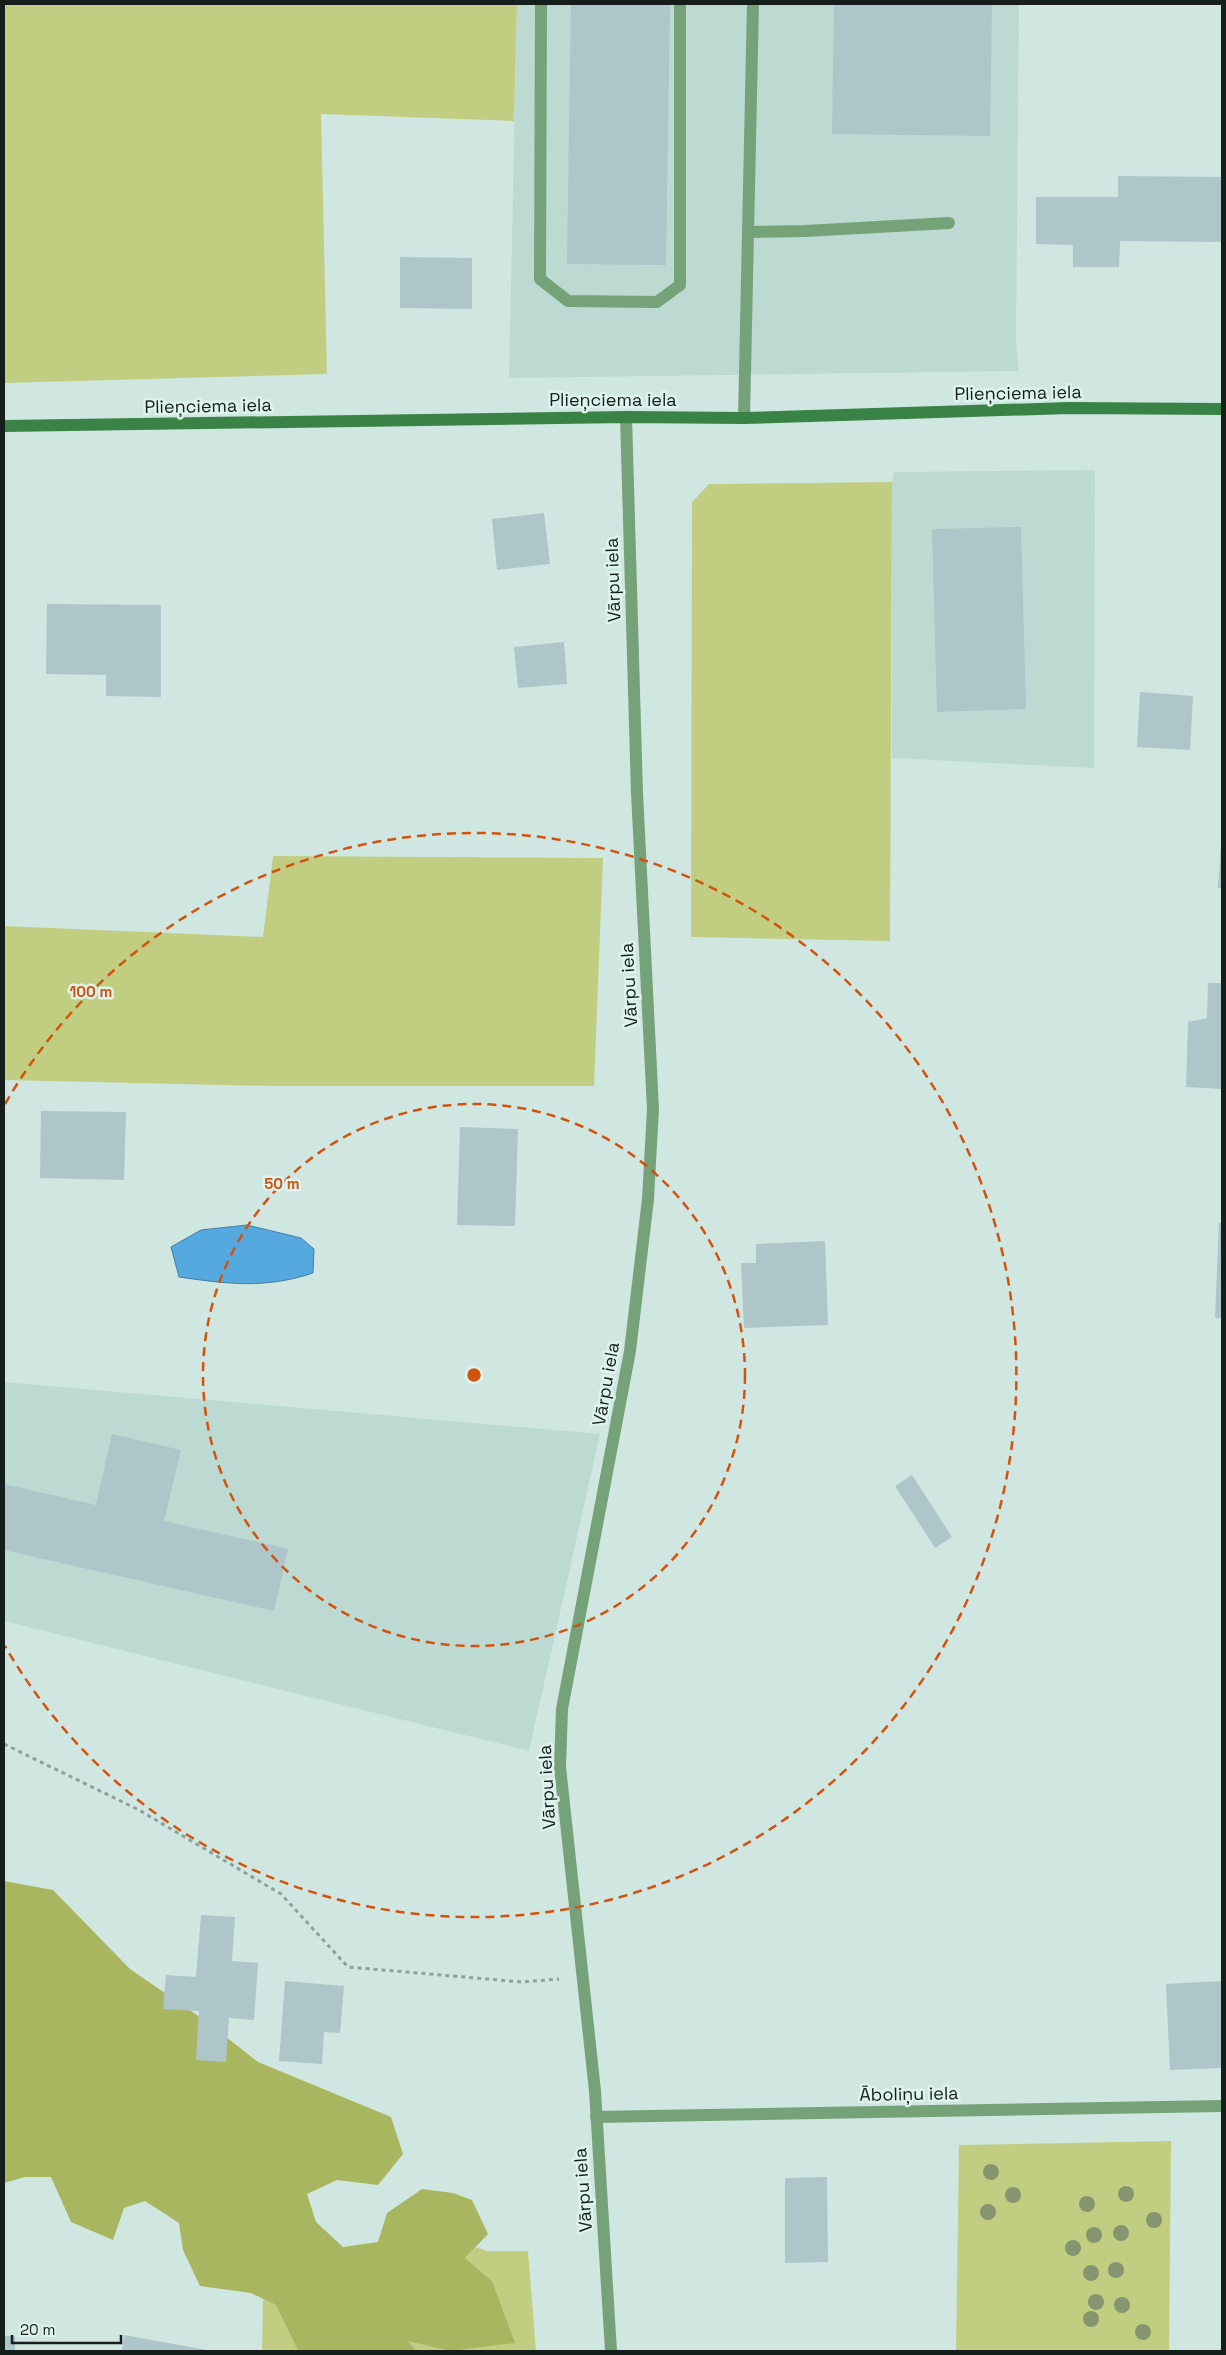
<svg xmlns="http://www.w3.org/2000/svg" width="1226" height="2355" viewBox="0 0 1226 2355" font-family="'Space Grotesk',sans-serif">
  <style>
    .built { fill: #bcdad2 }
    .green { fill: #c1ce81 }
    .forest { fill: #a9b660 }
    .water { fill: #56a9df; stroke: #437fa4 }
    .building { fill: #aec5c9 }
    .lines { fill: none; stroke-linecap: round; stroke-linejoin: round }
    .path { stroke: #8fa09c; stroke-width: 3; stroke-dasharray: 4 4; stroke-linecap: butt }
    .service { stroke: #75a279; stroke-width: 12 }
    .minor { stroke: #75a279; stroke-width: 12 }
    .secondary { stroke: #3a8346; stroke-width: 12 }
    .tree { fill: #86956f }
    .ring { fill: none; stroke: #d3530e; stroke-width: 2.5; stroke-dasharray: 9 6 }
    .labels { text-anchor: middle; stroke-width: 5; stroke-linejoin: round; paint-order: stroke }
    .street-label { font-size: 18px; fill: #161e1c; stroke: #ddf4ee }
    .centre { fill: #d3530e; stroke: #ddf4ee; stroke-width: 2.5 }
    .ring-label { font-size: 15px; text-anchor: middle; font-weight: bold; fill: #d3530e; stroke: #ddf4ee; stroke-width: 5; stroke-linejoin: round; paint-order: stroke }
  </style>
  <rect width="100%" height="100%" fill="#d0e7e1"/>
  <!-- built -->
  <g class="built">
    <path d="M517 4H1019L1016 343 1019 371 509 378Z"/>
    <path d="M1095 470 1094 768 892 758V482L894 472Z"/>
    <path d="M4 1382 600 1434 529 1751 4 1621Z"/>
  </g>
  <!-- green -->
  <g class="green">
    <path d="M4 4H517L514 121 321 114 327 374 4 383Z"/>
    <path d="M892 482 890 941 691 937 692 502 709 484Z"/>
    <path d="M273 856 603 858 594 1086H272L4 1080V926L263 937Z"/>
    <path d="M1171 2141 1169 2351H956L959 2145Z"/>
    <path d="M476 2247 487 2251H528L536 2351H416L407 2340 450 2351 492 2281 465 2258Z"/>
    <path d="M263 2299 276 2305 298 2351H262Z"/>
  </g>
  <!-- forest -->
  <path class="forest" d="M4 1881 53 1890 130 1969 207 2022 258 2062 391 2117 403 2154 378 2185 337 2180 307 2194 316 2222 343 2247 378 2242 387 2213 422 2189 453 2193 472 2200 488 2234 465 2258 492 2281 515 2343 450 2351 408 2341 416 2351H298L276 2305 251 2293 200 2286 183 2250 179 2223 145 2201 124 2208 113 2240 71 2222 51 2177H25L4 2183Z"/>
  <!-- water -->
  <path class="water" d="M247 1225 301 1238 314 1249 313 1273C265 1289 228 1284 179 1277L171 1247 201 1230Z"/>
  <!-- building -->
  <g class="building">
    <path d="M571 4H670L666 265 567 264Z"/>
    <path d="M834 4H992L990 136 832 134Z"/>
    <path d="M1118 176 1222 177V242L1120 241 1119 267H1073V245L1036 244V197H1118Z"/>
    <path d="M400 257 472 258V309L400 308Z"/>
    <path d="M544 513 550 564 497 570 492 519Z"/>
    <path d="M1021 527 1026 709 937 712 932 529Z"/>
    <path d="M47 604 161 605V697L106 696V675L46 674Z"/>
    <path d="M564 642 567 684 518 688 514 647Z"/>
    <path d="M1140 692 1193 696 1190 750 1137 747Z"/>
    <path d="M1221 844H1222V888H1218Z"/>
    <path d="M1208 983H1222V1089L1186 1087 1188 1022 1207 1018Z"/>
    <path d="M41 1111 126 1112 124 1180 40 1178Z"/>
    <path d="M460 1127 518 1129 515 1226 457 1225Z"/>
    <path d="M1219 1223H1222V1318H1215Z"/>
    <path d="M825 1241 828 1325 744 1328 741 1263H756V1244Z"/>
    <path d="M112 1434 181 1450 164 1521 288 1549 274 1611 4 1550V1484L96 1505Z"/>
    <path d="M912 1475 952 1537 935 1548 895 1486Z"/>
    <path d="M201 1915 235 1917 232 1961 258 1963 254 2020 229 2018 226 2062 196 2060 199 2011 163 2009 166 1975 196 1977Z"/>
    <path d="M285 1981 344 1986 340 2033 324 2032 322 2064 279 2061Z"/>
    <path d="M1222 1981V2068L1170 2070 1166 1984Z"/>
    <path d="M827 2177 828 2262 785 2263V2178Z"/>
    <path d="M124 2335 207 2350V2351H122Z"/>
    <rect x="4" y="2336" width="11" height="15"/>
  </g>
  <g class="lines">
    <!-- path -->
    <path class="path" d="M4 1744 139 1810 281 1894 348 1967 522 1982 559 1979"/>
    <!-- service -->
    <g class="service">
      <path d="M541 4 540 279 568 301 657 302 680 285V4"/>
      <path d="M749 232 805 231 949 223"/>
    </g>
    <!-- minor -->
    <g class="minor">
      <path d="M744 418 753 4"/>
      <path d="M596 2117 1222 2106"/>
      <path d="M611 2351 595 2091 560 1767 562 1709 630 1351 648 1199 653 1109 637 793 626 417"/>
    </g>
    <!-- secondary -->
    <path class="secondary" d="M4 426 626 417 744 418 1069 408 1222 409"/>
  </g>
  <!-- trees -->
  <g class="tree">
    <circle cx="991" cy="2172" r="8"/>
    <circle cx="1126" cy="2194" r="8"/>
    <circle cx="1013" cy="2195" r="8"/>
    <circle cx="1087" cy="2204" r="8"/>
    <circle cx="988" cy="2212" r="8"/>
    <circle cx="1154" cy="2220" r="8"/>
    <circle cx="1121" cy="2233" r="8"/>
    <circle cx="1094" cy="2235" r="8"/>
    <circle cx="1073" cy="2248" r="8"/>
    <circle cx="1116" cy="2270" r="8"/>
    <circle cx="1091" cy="2273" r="8"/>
    <circle cx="1096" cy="2302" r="8"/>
    <circle cx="1122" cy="2305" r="8"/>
    <circle cx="1091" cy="2319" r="8"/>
    <circle cx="1143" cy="2332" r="8"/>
  </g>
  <!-- distance rings -->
  <g class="ring">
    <circle cx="474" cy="1375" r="271"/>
    <path d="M5 1104A542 542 0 1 1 5 1646"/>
  </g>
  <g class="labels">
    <!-- street labels -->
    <g class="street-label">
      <text transform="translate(1018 393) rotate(-1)" y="6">Plieņciema iela</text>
      <text x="613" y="406">Plieņciema iela</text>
      <text transform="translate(208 406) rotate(-1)" y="6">Plieņciema iela</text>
      <text transform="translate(613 580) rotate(-92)" y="6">Vārpu iela</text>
      <text transform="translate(629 985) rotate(-93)" y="6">Vārpu iela</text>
      <text transform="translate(606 1384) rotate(-80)" y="6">Vārpu iela</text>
      <text transform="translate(547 1787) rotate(-93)" y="6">Vārpu iela</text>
      <text transform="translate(909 2094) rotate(-1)" y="6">Āboliņu iela</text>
      <text transform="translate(583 2190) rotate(-94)" y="6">Vārpu iela</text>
    </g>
  </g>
  <circle cx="474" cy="1375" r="8" class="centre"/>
  <g class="ring-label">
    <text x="91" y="997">100 m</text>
    <text x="282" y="1189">50 m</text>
  </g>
  <!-- border -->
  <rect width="1226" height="2355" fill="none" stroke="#161e1c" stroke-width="10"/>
  <!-- scale -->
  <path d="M12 2335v8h109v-8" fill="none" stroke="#161e1c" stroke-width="2.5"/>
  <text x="20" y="2335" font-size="15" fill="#161e1c" stroke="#ddf4ee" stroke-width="4" paint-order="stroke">20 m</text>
</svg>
